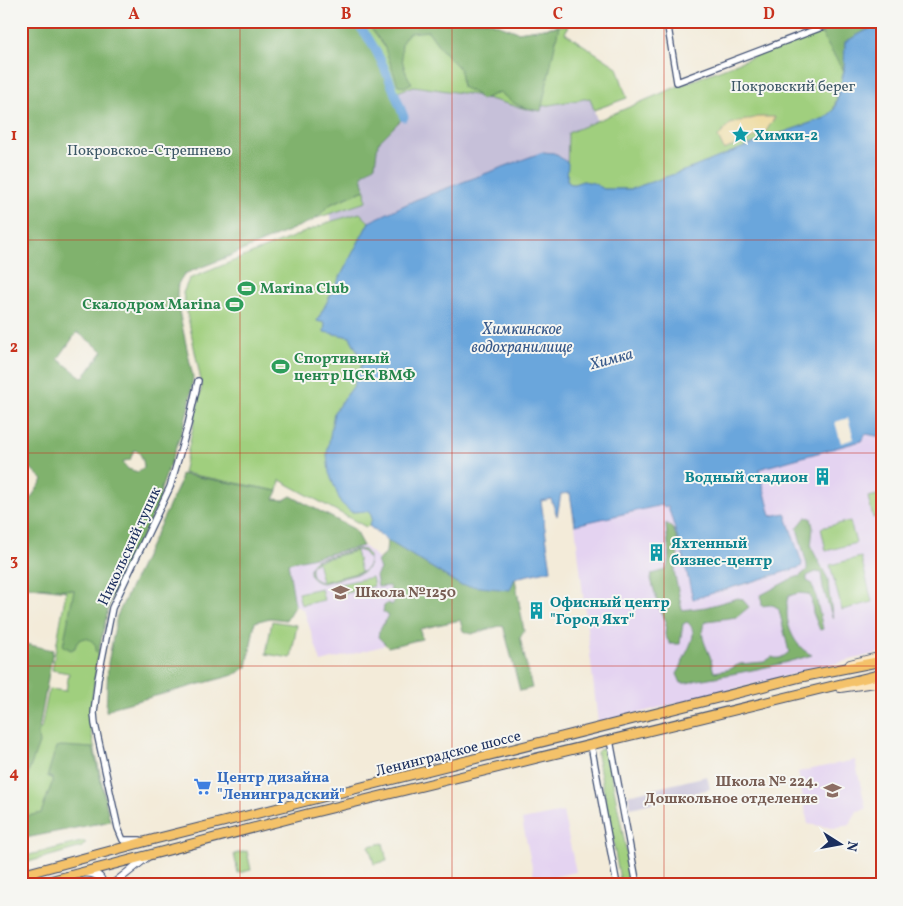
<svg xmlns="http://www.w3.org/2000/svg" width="903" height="906" viewBox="0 0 903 906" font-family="Vollkorn,serif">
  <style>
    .built { fill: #e4d3f1 }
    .industrial { fill: #c6c0d9 }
    .green { fill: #a0cf7e; stroke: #5e7f6e; fill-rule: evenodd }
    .forest { fill: #80b26d; stroke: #4e7066; fill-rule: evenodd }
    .sand { fill: #eeda9e; stroke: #84847e }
    .water { fill: #6ba6dc; stroke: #436a9d }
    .pier { fill: #f3ebd9 }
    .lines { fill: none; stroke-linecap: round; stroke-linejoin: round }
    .stream { stroke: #6ba6dc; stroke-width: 1 }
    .river { stroke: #6ba6dc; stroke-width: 9 }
    .minor-casing { stroke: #3b4b70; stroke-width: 8 }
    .tertiary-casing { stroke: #3b4b70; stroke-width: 9 }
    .secondary-casing { stroke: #3b4b70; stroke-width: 10 }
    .primary-casing { stroke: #3b4b70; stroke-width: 11 }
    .minor { stroke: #fff; stroke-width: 5.5 }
    .tertiary { stroke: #fff; stroke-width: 7 }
    .secondary { stroke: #fbe7c3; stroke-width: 8 }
    .primary { stroke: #f4c26a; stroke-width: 9 }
    .grid { fill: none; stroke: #c8321e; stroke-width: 1; stroke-opacity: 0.55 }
    .labels { text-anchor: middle; stroke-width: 4; stroke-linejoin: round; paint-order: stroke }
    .park-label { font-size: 15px; fill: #3c5766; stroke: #f6f6f2 }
    .culture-label { font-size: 15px; font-weight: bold; fill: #0d838f; stroke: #f6f6f2; text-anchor: start }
    .leisure-label { font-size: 15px; font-weight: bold; fill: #27864d; stroke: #f6f6f2; text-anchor: start }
    .street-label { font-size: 15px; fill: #1b2f5e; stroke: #f6f6f2 }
    .education-label { font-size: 15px; font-weight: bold; fill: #785e54; stroke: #f6f6f2; text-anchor: start }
    .shop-label { font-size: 15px; font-weight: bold; fill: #366cbe; stroke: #f6f6f2; text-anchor: start }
    .water-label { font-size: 16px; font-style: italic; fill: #37598a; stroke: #f6f6f2 }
    .neatline { fill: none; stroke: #c8321e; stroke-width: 2 }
    .grid-label { font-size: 16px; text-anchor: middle; font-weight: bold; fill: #c8321e }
  </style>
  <rect width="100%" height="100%" fill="#f6f6f2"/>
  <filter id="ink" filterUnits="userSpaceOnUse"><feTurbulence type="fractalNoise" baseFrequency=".02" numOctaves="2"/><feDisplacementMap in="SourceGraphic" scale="10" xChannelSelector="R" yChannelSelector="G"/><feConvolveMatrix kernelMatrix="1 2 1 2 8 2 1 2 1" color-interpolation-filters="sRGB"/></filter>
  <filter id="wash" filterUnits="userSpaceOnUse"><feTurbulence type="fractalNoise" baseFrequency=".0096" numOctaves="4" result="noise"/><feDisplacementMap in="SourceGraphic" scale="20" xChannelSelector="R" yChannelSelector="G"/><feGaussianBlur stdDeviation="1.12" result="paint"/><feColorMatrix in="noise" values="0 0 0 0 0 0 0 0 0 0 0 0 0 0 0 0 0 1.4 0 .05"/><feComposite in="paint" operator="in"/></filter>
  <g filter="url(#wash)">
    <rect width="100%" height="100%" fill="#f3ebd9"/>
    <!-- built -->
    <g class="built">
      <path d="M866 434 882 437V652L598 723 575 525 662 505 668 506 683 556 693 599 743 585 801 567 802 563 785 513 771 516 759 469 861 441Z"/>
      <path d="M363 546 377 557 401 622 383 646 321 662 304 610 295 605 288 563Z"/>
      <path d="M855 760 866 809 857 811 850 825 833 828 808 824 798 772Z"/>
      <path d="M563 812 576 872 535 881 522 820Z"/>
    </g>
    <!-- industrial -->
    <g class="industrial">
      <path d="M414 86 474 95 526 109 591 98 597 121 569 133 568 163 554 153 543 152 415 200 369 222 360 213 332 221 303 144 378 99Z"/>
      <path d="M707 776 710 789 631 808 628 795Z"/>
    </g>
    <!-- green -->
    <g class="green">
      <path d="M355 21H488L518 32 565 25 568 27 565 33 617 67 627 98 594 110 590 98 526 109 474 95 414 86 394 93 364 31Z"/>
      <path d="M821 33 844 71 833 111 825 118 767 138 692 168 631 189H603L593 183 583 181 574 184H570L567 180 568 133 681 85 773 49Z"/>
      <path d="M365 190 366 202 314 219 331 204Z"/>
      <path d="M360 213 369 222 317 321 325 323V332L350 337 363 362 353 387 334 412 351 512 370 511 372 519 369 526 366 527 280 480 278 491 183 473 202 386 183 293 189 279 332 221Z"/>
      <path d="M882 494V516L873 518 868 497Z"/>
      <path d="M160 500 110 601 98 654 89 722 110 821 98 824H61L21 834V713L26 726 41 729 49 689 66 691 69 673 52 670 66 591 22 586 21 587V521Z"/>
      <path d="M850 521 856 543 826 551 821 528Z"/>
      <path d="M356 549 364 550 369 556 368 568 362 573 323 583C309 582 305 567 317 559ZM357 550 364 552 369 559 368 567 365 570 362 572 323 582 361 572 356 551 317 561 322 582C314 581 310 575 311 567L318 559Z"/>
      <path d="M861 557 872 602 842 610 830 565Z"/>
      <path d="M372 577 374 586 342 594 339 584Z"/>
      <path d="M321 588 324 600 301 605 298 593Z"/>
      <path d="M272 621 297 625 291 658 266 654Z"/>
      <path d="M600 749 606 750 607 753 633 885H621L597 755V752Z"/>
      <path d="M81 842H85V844L82 847 21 864V857Z"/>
      <path d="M383 843 387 861 374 864 369 846Z"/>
      <path d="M247 851 251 870 238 873 234 854Z"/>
    </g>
    <!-- forest -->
    <g class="forest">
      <path d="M21 21H355C379 47 391 84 404 117L378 143 375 165 362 175 365 190 331 204 314 220 225 258 184 274 178 284 177 295 179 311 193 377 190 402 183 428 161 489 160 500 110 601 98 654 95 651 96 646C90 636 78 635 75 648L71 650 63 646 74 590 21 586V512L43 480 21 459ZM77 332 103 351 83 378 58 359ZM134 450C141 451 144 462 144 468L138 472 128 469 123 463 124 461 130 460Z"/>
      <path d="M365 21H488L518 32 559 26 541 111C524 109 512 104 500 92L481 100 476 94 462 87 460 69 441 49 428 31 409 33C407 36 403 39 402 43 400 56 404 73 412 83L404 87 398 85 384 46Z"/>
      <path d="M819 21H882V22L845 42 844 71C837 59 818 34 819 21Z"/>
      <path d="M181 474 278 491 274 499 284 500 291 496 354 529 363 546 288 563 295 605 286 620 270 618 255 622 247 667 234 675 114 707 106 712 108 663 117 616 179 485Z"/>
      <path d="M806 517 811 518 813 527 811 547 828 579 829 593 833 619 823 588 821 573 816 572 807 576V581L811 583 815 592 823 629 820 630 813 613 811 597 808 594 798 593 789 596C785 602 788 605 787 612 787 629 796 648 812 655 776 666 740 673 703 679 693 680 691 684 681 683L677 674C681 668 682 663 685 656 690 645 699 631 687 622L683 624 680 644H670L665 635 666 621 659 608 651 579 652 574 666 570C672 555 666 538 666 523L673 529 677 538 678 558 674 571 682 610 706 607 738 598 742 599 749 607 737 617 707 621C697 630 706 646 710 656 712 661 712 667 714 672L727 670 740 664 764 662 772 657C779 660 783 657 789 652L779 610C774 603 769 605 762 606L761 595 791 579 800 576 807 570V565L797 528Z"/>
      <path d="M387 540 460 585 515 578 524 631 520 638 532 688 520 691 503 625 471 634 463 631 460 620 420 629 422 639 388 647 378 637 379 632 388 615 383 612 384 606 387 603 392 605 395 600 389 586 378 587 376 576 380 569 377 562 381 557H383L386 552Z"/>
      <path d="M21 643 53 650 38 735 39 743 21 794Z"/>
      <path d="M61 746 93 748 110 821 21 839V814L28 816 41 813 52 783V778L48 777V774L56 747Z"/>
    </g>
    <!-- sand -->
    <path class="sand" d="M758 117H775L765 133 724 150 718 137 730 124Z"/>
    <!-- water -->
    <path class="water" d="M882 22V437L866 434 861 441 759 469 771 516 785 513 802 563 801 567 693 599 683 556 668 506 663 507 662 505 575 525 570 493 561 494 557 516 551 499 541 501 551 570 515 578 510 590 460 585 387 540 369 526 372 519 370 511 351 512 341 503 329 473 327 454 334 412 353 387 363 362 350 337 324 332 325 323 317 321 369 222 415 200 543 152 554 153 568 163 567 180 570 184H574L583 181 593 183 604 189H631L692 168 767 138 825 118 833 111 835 107 844 71 845 42Z"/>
    <!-- pier -->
    <path class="pier" d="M848 418 854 439 841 443 835 422Z"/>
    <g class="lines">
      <!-- stream -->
      <path class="stream" d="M232 30 254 21"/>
      <!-- river -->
      <path class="river" d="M355 21C379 47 391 84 404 117"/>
    </g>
  </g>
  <g filter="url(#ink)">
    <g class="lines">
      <defs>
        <g id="minor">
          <path d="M667 21 677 82 838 21"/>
          <path d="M610 740 637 885"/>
          <path d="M591 745 617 885"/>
          <path d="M140 840H123L118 828 95 724 94 713 98 679 112 608 170 487 188 425 198 381"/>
        </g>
        <g id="tertiary">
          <path d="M86 873C94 873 102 875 102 885"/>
          <path d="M112 885 147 857"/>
        </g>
        <g id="secondary">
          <path d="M850 664 882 656"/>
          <path d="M840 688 882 682"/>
        </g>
        <g id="primary">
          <path d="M21 875 155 839 801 677 882 661"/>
          <path d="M34 885 307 814 882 674"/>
        </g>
      </defs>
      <!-- minor casing -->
      <use href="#minor" class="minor-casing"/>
      <!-- tertiary casing -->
      <use href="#tertiary" class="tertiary-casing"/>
      <!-- secondary casing -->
      <use href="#secondary" class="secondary-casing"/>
      <!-- primary casing -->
      <use href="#primary" class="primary-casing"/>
      <!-- minor -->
      <use href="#minor" class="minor"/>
      <!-- tertiary -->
      <use href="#tertiary" class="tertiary"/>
      <!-- secondary -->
      <use href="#secondary" class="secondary"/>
      <!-- primary -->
      <use href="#primary" class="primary"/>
    </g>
  </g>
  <!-- grid -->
  <path class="grid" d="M240 21V885M452 21V885M664 21V885M21 240H882M21 453H882M21 666H882"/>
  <!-- icons -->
  <defs>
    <symbol id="sight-bare" viewBox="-9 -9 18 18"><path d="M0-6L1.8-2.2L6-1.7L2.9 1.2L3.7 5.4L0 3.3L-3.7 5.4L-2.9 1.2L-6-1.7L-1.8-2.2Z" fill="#0f9aa8" stroke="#f6f6f2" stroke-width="2.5" paint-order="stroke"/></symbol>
    <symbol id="stadium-bare" viewBox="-9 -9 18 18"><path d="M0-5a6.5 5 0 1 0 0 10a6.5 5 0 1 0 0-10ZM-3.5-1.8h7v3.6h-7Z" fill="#2e9e5b" stroke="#f6f6f2" stroke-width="2.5" paint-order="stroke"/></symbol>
    <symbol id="building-bare" viewBox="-9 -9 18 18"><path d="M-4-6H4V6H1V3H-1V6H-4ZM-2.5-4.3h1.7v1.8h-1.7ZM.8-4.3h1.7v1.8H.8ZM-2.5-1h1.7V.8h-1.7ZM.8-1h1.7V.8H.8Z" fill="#0f9aa8" stroke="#f6f6f2" stroke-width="2.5" paint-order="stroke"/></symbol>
    <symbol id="school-bare" viewBox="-9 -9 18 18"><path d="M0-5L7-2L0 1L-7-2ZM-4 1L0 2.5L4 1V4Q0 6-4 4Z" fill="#8d6e63" stroke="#f6f6f2" stroke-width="2.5" paint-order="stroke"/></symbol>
    <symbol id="supermarket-bare" viewBox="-9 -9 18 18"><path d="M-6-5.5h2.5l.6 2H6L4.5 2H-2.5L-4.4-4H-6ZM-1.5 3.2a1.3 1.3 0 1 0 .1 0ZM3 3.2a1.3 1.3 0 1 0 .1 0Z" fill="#3f7fe0" stroke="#f6f6f2" stroke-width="2.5" paint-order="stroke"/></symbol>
  </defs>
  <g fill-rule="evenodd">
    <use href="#sight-bare" x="728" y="122" width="25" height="25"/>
    <use href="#stadium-bare" x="234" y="276" width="25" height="25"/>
    <use href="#stadium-bare" x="222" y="292" width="25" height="25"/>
    <use href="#stadium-bare" x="268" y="354" width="25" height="25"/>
    <use href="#building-bare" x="810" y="464" width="25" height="25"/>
    <use href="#building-bare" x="644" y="540" width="25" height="25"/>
    <use href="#school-bare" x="328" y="580" width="25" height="25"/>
    <use href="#building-bare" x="524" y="598" width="25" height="25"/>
    <use href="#supermarket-bare" x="190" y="774" width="25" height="25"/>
    <use href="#school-bare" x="820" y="778" width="25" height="25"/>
  </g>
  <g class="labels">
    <!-- park labels -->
    <g class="park-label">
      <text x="793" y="91">Покровский берег</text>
      <text x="149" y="155">Покровское-Стрешнево</text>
    </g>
    <!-- culture labels -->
    <g class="culture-label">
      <text x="754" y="140">Химки-2</text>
      <text x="808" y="482" text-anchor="end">Водный стадион</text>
      <text x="671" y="548">Яхтенный<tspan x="671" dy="17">бизнес-центр</tspan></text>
      <text x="550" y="607">Офисный центр<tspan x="550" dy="17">"Город Яхт"</tspan></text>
    </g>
    <!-- leisure labels -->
    <g class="leisure-label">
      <text x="260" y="293">Marina Club</text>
      <text x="221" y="309" text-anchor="end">Скалодром Marina</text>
      <text x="294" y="363">Спортивный<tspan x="294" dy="17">центр ЦСК ВМФ</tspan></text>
    </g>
    <!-- street labels -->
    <g class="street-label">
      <text transform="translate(129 546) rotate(-65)" y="5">Никольский тупик</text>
      <text transform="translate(448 753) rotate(-14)" y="5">Ленинградское шоссе</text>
    </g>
    <!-- education labels -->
    <g class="education-label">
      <text x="355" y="597">Школа №1250</text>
      <text x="818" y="786" text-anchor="end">Школа № 224.<tspan x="818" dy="17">Дошкольное отделение</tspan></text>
    </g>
    <!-- shop labels -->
    <g class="shop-label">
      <text x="217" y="782">Центр дизайна<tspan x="217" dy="17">"Ленинградский"</tspan></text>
    </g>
    <!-- water labels -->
    <g class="water-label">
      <text x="522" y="334">Химкинское<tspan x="522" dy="18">водохранилище</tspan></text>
      <text transform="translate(611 358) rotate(-15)" y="6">Химка</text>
    </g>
  </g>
  <!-- margin -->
  <rect width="903" height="906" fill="none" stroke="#f6f6f2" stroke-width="55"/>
  <!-- north arrow -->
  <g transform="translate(840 844) rotate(101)" stroke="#f6f6f2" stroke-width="4" paint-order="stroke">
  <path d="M0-4L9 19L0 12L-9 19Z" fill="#1b2f5e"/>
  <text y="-8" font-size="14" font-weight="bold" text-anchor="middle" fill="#1b2f5e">N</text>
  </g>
  <rect x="28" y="28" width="848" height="850" class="neatline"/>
  <g class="grid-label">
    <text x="134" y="19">A</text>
    <text x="346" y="19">B</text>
    <text x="558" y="19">C</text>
    <text x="769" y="19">D</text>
    <text x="14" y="140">1</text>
    <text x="14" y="352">2</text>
    <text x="14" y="565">3</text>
    <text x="14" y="778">4</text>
  </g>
</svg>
